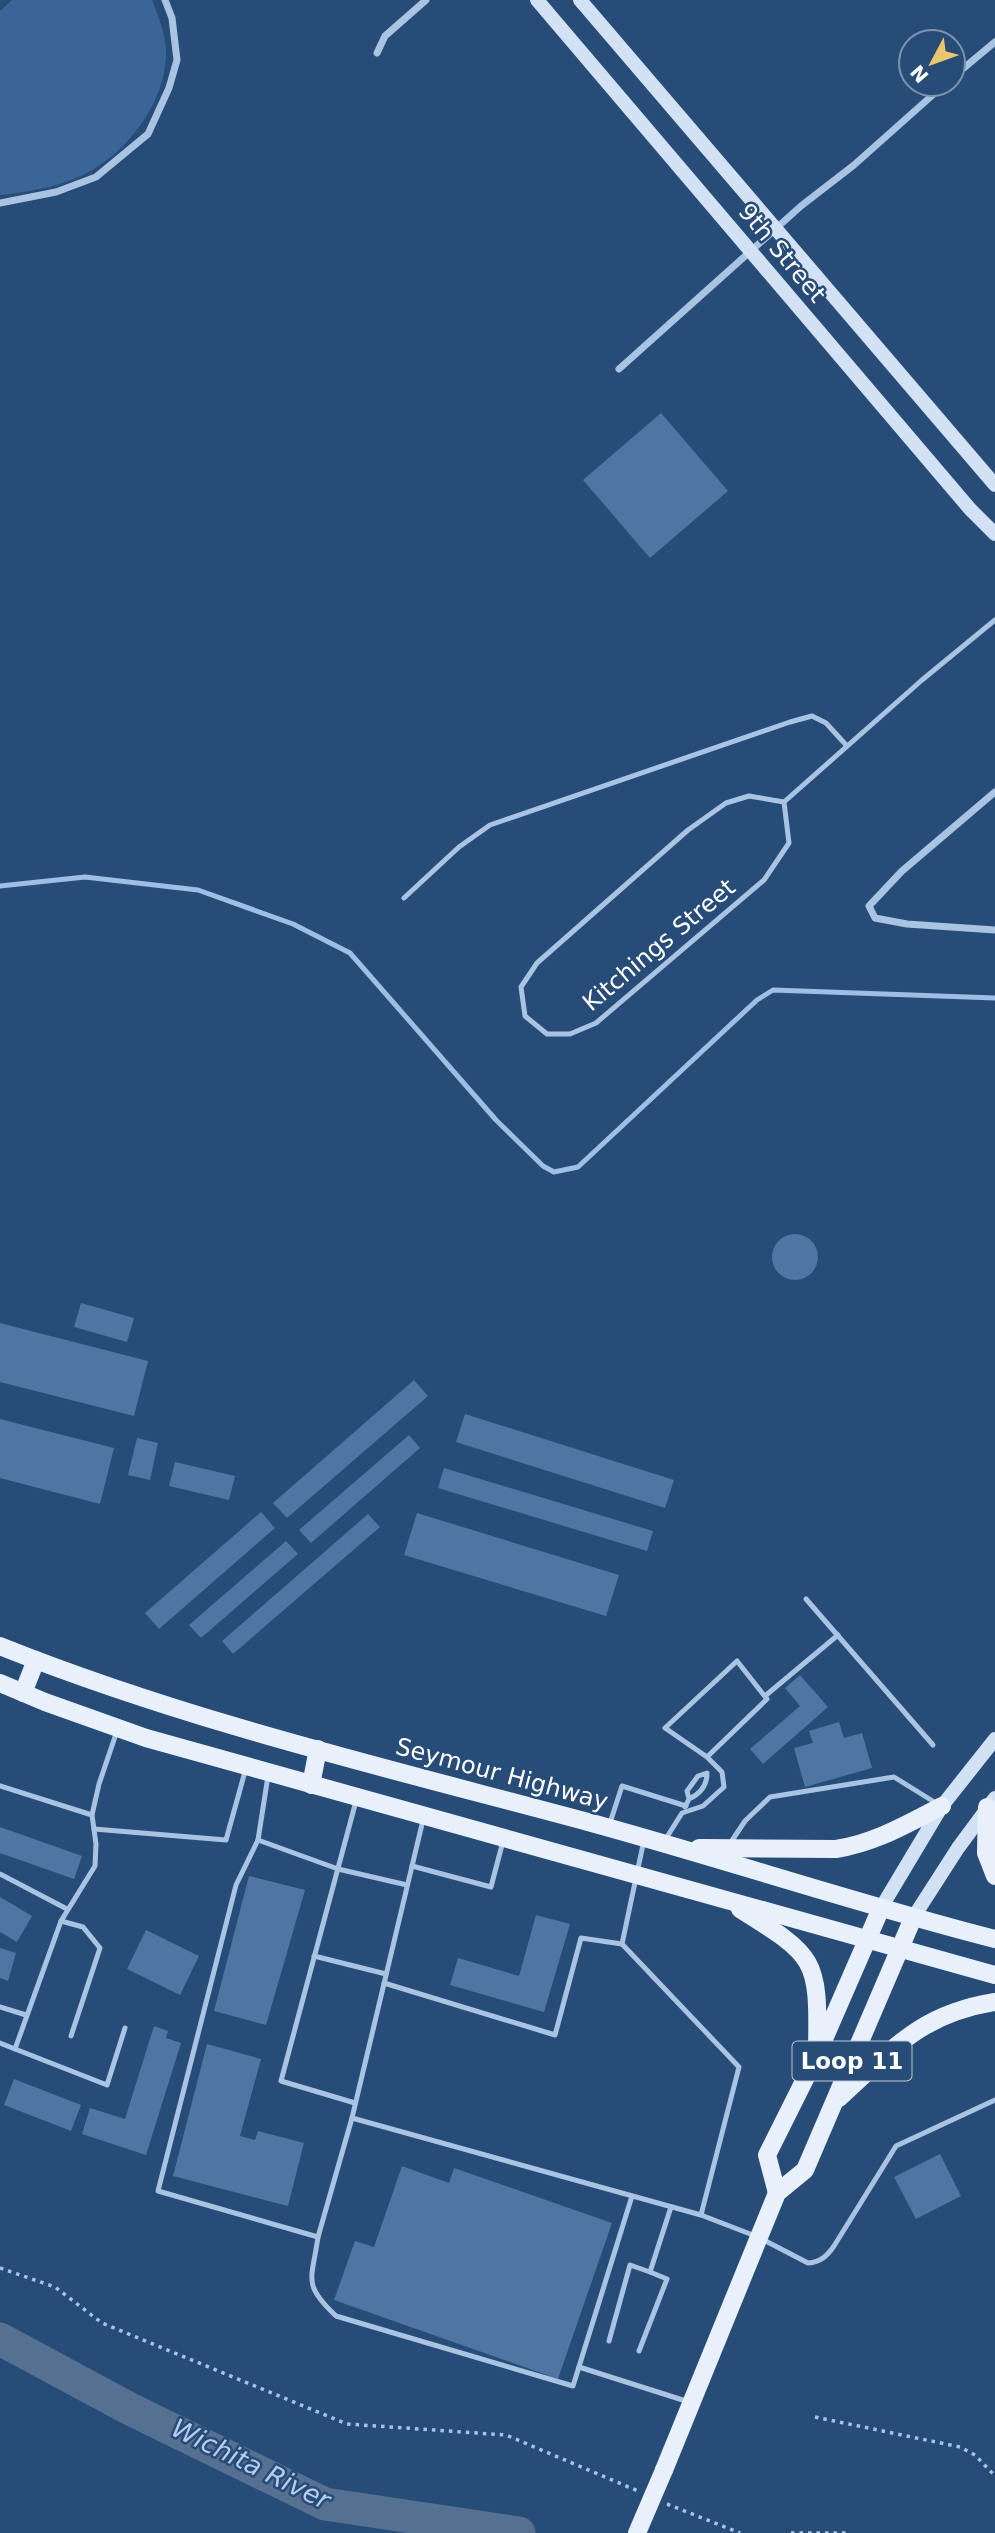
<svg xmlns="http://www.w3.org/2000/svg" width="995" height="2533" viewBox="0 0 995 2533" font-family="'DejaVu Sans',sans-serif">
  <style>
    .green { fill: #3a6596 }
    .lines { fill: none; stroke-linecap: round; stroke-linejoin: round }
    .stream { stroke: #9ebfe3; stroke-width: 5 }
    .river { stroke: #557091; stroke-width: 33 }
    .building { fill: #4f75a2 }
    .path { stroke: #a9c4e3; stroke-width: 3.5; stroke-dasharray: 3.5 5; stroke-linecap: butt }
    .lane { stroke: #a9c4e3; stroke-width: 5 }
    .street { stroke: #a9c4e3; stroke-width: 7 }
    .secondary { stroke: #d2e1f3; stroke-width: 14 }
    .primary { stroke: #e8f0fc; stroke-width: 18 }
    .primary-bridge { stroke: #e8f0fc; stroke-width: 18 }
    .labels { text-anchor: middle; stroke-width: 5; stroke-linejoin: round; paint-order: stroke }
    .shield { fill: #274c78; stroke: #bec9d6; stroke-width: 2 }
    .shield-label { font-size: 23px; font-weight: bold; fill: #fff }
    .street-label { font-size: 24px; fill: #fff; stroke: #274c78 }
    .water-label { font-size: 26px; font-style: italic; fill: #b4ceeb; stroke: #274c78 }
  </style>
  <rect width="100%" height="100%" fill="#274c78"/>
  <!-- green -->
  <path class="green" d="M12 0H152C159 18 167 37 166 57 164 100 133 144 97 167 70 185 31 192 0 195V11Z"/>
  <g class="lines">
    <!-- stream -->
    <path class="stream" d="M0 886 85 877 198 890 293 924 350 953 496 1120 543 1166 554 1172 578 1167 757 1000 773 990 995 998"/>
    <!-- river -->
    <path class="river" d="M0 2339 130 2409 325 2504 519 2533"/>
  </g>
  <!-- building -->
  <g class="building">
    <path d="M661 413 728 491 650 558 583 480Z"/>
    <circle cx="795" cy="1257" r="23"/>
    <path d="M81 1303 134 1318 127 1342 74 1327Z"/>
    <path d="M0 1323 148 1361 134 1416 0 1382Z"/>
    <path d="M414 1380 428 1396 287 1518 273 1503Z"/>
    <path d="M465 1414 674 1480 665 1508 456 1442Z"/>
    <path d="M0 1419 114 1448 100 1504 0 1478Z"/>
    <path d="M409 1435 420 1448 311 1543 299 1530Z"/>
    <path d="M137 1438 158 1443 150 1480 128 1475Z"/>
    <path d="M175 1462 235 1476 229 1500 169 1486Z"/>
    <path d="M444 1468 653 1531 647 1551 438 1488Z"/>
    <path d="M261 1512 275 1528 159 1629 145 1613Z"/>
    <path d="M417 1513 619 1575 606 1616 404 1555Z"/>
    <path d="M368 1514 380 1527 233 1654 222 1641Z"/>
    <path d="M286 1541 298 1554 201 1638 189 1625Z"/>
    <path d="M800 1675 828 1707 763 1764 750 1749 800 1706 785 1688Z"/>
    <path d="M839 1722 844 1738 862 1733 872 1768 805 1787 794 1748 813 1743 809 1731Z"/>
    <path d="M0 1827 82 1856 74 1879 0 1853Z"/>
    <path d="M249 1876 305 1890 266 2025 214 2011Z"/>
    <path d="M0 1897 32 1916 17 1942 0 1932Z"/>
    <path d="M536 1915 570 1924 544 2012 450 1985 458 1958 519 1976Z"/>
    <path d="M146 1930 199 1956 180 1995 127 1969Z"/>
    <path d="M0 1948 16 1953 8 1981 0 1978Z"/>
    <path d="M154 2026 168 2031 166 2038 181 2043 146 2155 82 2134 90 2108 125 2119Z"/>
    <path d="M207 2044 261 2059 240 2136 255 2140 258 2131 304 2143 288 2206 173 2176Z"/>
    <path d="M14 2079 81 2105 71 2131 4 2105Z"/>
    <path d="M940 2154 961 2196 916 2219 894 2177Z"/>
    <path d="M402 2166 449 2183 454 2168 612 2223 558 2379 334 2300 355 2241 374 2247Z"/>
  </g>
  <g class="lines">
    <!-- path -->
    <g class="path">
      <path d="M0 2268 55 2287 102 2323 347 2424 506 2435 638 2491"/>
      <path d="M815 2417 960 2447 975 2455 995 2476"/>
      <path d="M667 2504 740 2533"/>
      <path d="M791 2533H846"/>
    </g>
    <!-- lane -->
    <g class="lane">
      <path d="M749 796 784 802 789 843 764 880 596 1023 570 1034H547L525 1016 521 987 537 963 688 830 726 803Z"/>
      <path d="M784 802 922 680 995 620"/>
      <path d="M404 898 459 847 490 825 790 722 812 716 826 723 847 746"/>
      <path d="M806 1599 933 1745"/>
      <path d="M765 1696 838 1635"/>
      <path d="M117 1731 99 1784 92 1815 96 1844 95 1866 61 1921 15 2049 107 2085 125 2028"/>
      <path d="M268 1776 258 1840 338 1869 407 1885"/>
      <path d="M0 1786 92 1815"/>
      <path d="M685 1807 689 1799C700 1794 707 1785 707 1773L698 1776 687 1791 689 1799"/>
      <path d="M423 1820 352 2118 701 2215 739 2067 622 1944 644 1840"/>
      <path d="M609 1826 622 1786 686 1806"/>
      <path d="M94 1829 226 1840 246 1768"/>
      <path d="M258 1840 236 1885 158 2191 318 2237 352 2118"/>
      <path d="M665 1840 682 1813 703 1806 724 1787 722 1772 707 1757 665 1728 737 1661 767 1699 707 1757"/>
      <path d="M729 1845 745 1821 770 1797 894 1777 939 1805"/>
      <path d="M412 1866 491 1887 503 1841"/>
      <path d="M0 1874 67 1909"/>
      <path d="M61 1921 83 1927 100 1948 71 2036"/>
      <path d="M314 1956 386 1974"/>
      <path d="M384 1983 555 2035 581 1938 622 1944"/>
      <path d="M0 2007 26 2015"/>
      <path d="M0 2043 15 2049"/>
      <path d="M355 2103 281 2081 356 1801"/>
      <path d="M701 2215 758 2237 808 2263C821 2262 827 2256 834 2246L896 2146 995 2100"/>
      <path d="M318 2237C312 2280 302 2284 336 2316L573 2386 632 2196"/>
      <path d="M609 2341 630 2265 650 2272 671 2207"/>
      <path d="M639 2351 667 2279 650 2272"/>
      <path d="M579 2367 689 2402"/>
    </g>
    <!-- street -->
    <g class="street">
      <path d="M377 53 385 36 426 0"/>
      <path d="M953 77 995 42"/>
      <path d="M0 203 56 192 96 177 148 134 169 88 177 60 172 18 165 0"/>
      <path d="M619 369 801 206 854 165 945 84"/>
      <path d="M995 792 902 871 869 906 875 918 907 924 995 930"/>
    </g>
    <!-- secondary -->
    <g class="secondary">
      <path d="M537 0 970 509 995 534"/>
      <path d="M580 0 995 485"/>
      <path d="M881 1908 942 1806 995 1739"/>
      <path d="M913 1918 958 1848 995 1798"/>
    </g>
    <!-- primary -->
    <g class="primary">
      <path d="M0 1646C190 1722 391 1769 588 1822 724 1859 858 1904 995 1939"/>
      <path d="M0 1683 45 1702 146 1738 995 1975"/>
      <path d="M23 1693 36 1660"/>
      <path d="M311 1785 318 1749"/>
      <path d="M987 1807 986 1853 995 1876"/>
      <path d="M699 1848 836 1849C875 1843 907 1824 942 1806"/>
      <path d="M740 1909C815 1956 819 1958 817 2048"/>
      <path d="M839 2098C893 2049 920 2014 995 2002"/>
      <path d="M777 2193 767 2155 817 2055 881 1908"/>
      <path d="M664 2470 777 2193 805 2170 913 1918"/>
    </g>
    <!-- primary-bridge -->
    <path class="primary-bridge" d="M637 2533 664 2470"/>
  </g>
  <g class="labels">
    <!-- shield labels -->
    <rect class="shield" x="792.5" y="2041.5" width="119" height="39" rx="5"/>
    <g class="shield-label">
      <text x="852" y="2069">Loop 11</text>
    </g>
    <!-- street labels -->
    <g class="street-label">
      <text transform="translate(782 253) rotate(50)" y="8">9th Street</text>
      <text transform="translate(659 945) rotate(-40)" y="8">Kitchings Street</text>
      <text transform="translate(502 1774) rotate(15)" y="8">Seymour Highway</text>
    </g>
    <!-- water labels -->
    <g class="water-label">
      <text transform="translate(251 2464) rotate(26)" y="9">Wichita River</text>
    </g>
  </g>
  <!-- north arrow -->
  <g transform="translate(932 63) rotate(229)"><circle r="33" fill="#274c78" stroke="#7d94ae" stroke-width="2"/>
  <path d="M0-5L12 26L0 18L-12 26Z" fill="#ebc56f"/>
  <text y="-10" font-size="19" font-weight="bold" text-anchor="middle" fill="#ffffff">N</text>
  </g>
</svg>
